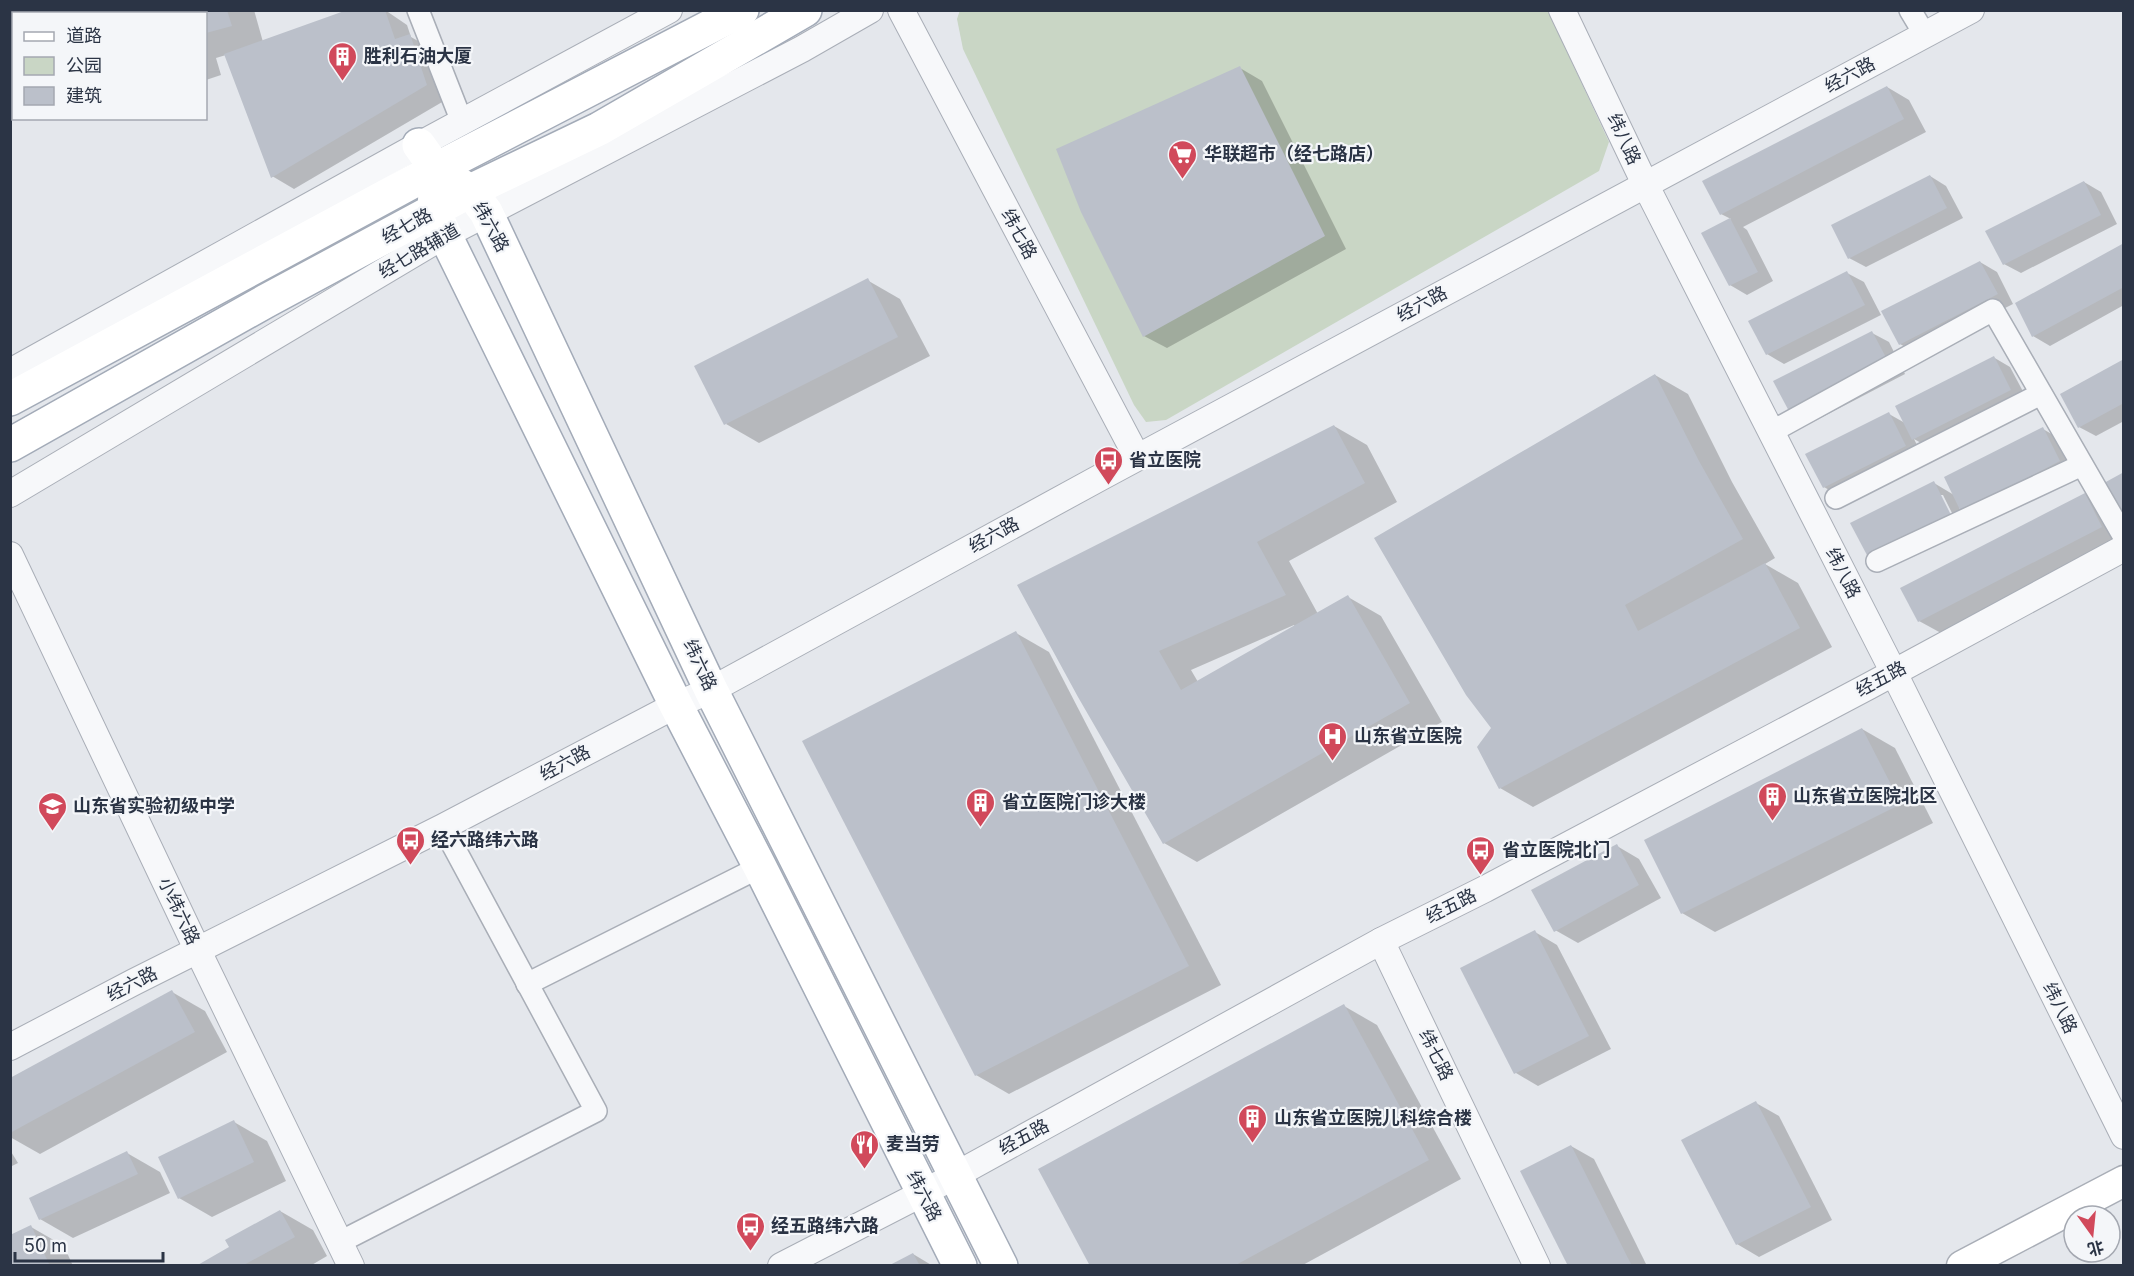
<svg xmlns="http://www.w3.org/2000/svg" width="2134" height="1276" viewBox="0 0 2134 1276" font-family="Inter,'Noto Sans SC',sans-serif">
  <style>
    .green { fill: #c9d6c5 }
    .shadow { fill: #0003; fill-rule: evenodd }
    .building { fill: #bbc0ca }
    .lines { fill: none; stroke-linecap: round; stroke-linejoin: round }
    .minor-casing { stroke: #a9aeb7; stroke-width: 24 }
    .tertiary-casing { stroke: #a9aeb7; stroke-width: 28 }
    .secondary-casing { stroke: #a9aeb7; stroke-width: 33 }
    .primary-casing { stroke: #a3abb8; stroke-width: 36 }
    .minor { stroke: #f7f8fa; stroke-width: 21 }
    .tertiary { stroke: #f7f8fa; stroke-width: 26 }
    .secondary { stroke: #fff; stroke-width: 30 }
    .primary { stroke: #fff; stroke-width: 33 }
    .labels { text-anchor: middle; stroke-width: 4.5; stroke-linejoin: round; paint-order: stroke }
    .poi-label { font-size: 18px; font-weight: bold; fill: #2b3445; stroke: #f4f6f9; text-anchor: start }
    .street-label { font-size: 18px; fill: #2b3445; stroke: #f4f6f9 }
  </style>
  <rect width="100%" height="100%" fill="#e4e7ec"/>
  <!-- green -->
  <path class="green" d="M960 10 1548 11 1609 142 1599 171 1166 420 1146 422 1134 405 963 49 957 19Z"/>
  <!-- shadow -->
  <g class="shadow">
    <path d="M23 10H65L55 14H28Z"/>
    <path d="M175 10H254L263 42 352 10H385L407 25 411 37 432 49 449 98 294 189 272 176 226 55 216 58 221 75 206 80V14Z"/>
    <path d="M1240 68 1262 81 1346 249 1167 348 1144 336Z"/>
    <path d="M1887 87 1909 100 1926 132 1743 227 1747 230 1773 281 1747 295 1730 285 1703 234 1731 219 1721 214Z"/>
    <path d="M1930 176 1946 186 1963 218 1866 267 1849 258Z"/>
    <path d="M2084 182 2101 192 2117 224 2021 273 2004 264Z"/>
    <path d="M2124 245V305L2050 346 2033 336Z"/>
    <path d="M1980 262 1997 272 2013 304 1916 353 1900 344Z"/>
    <path d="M1847 273 1864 282 1881 315 1784 364 1767 354Z"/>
    <path d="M867 280 900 299 930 356 759 443 726 424Z"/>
    <path d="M1872 333 1889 342 1905 374 1809 424 1792 414Z"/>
    <path d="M1993 357 2010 367 2027 399 1930 448 1914 439 1922 455 1841 497 1824 487 1889 414 1905 423Z"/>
    <path d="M2124 361V421L2096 436 2079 427Z"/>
    <path d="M1655 375 1688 394 1732 482 1775 558 1765 564 1798 583 1832 647 1533 807 1500 788 1493 728Z"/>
    <path d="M1334 426 1367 445 1397 502 1289 561 1318 614 1348 597 1381 616 1442 722 1197 862 1164 843 1080 696ZM1294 625 1295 627 1198 682 1191 670Z"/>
    <path d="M2043 429 2060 439 2076 471 1979 520 1959 508 1967 524H1852L1934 483 1954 495ZM1939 495H1943L1956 521 1953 522Z"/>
    <path d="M2085 494 2107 507 2124 539 1941 633 1919 621Z"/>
    <path d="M1016 633 1049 652 1221 985 1009 1094 976 1075Z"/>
    <path d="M1862 729 1895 748 1933 823 1715 932 1682 913Z"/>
    <path d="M1617 846 1639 859 1661 898 1578 943 1555 930Z"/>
    <path d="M1535 932 1557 945 1611 1049 1538 1086 1516 1073 1462 969Z"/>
    <path d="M172 992 205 1011 227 1052 40 1154 10 1137V1080Z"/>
    <path d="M1344 1006 1377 1025 1461 1179 1301 1266H1092Z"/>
    <path d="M1756 1103 1779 1116 1832 1220 1759 1257 1737 1244Z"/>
    <path d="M234 1122 267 1141 286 1181 212 1217 179 1198Z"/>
    <path d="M1571 1146 1594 1159 1647 1266H1570Z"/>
    <path d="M10 1150 18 1163 10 1167Z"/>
    <path d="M127 1153 160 1172 170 1193 73 1238 40 1219 31 1198Z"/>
    <path d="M280 1211 313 1230 327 1256 310 1266H199L231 1248Z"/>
    <path d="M31 1227 64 1246 73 1266H10Z"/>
    <path d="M913 1254 933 1266H892Z"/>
  </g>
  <!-- building -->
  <g class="building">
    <path d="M170 10H227L232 26 206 33V14H162Z"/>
    <path d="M347 10H385L395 39 410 34 427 85 271 178 224 54Z"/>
    <path d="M1240 66 1325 236 1143 337 1081 212 1056 149Z"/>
    <path d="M1887 86 1904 119 1720 215 1702 181Z"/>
    <path d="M1930 175 1947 208 1848 259 1831 225Z"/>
    <path d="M2084 181 2101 215 2003 265 1985 231Z"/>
    <path d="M1730 218 1758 272 1729 286 1701 233Z"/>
    <path d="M2124 243V287L2032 337 2015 303Z"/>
    <path d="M1980 261 1998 294 1899 345 1881 311Z"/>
    <path d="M1847 271 1865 305 1766 355 1748 321Z"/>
    <path d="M868 278 898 337 724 425 694 366Z"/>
    <path d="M1872 331 1890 365 1791 415 1773 381Z"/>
    <path d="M1994 356 2011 390 1912 440 1895 406Z"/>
    <path d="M2124 359V403L2078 428 2060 394Z"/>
    <path d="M1655 374 1699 461 1743 539 1625 605 1638 631 1765 563 1800 628 1499 789 1477 747 1491 728 1466 695 1374 538Z"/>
    <path d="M1889 412 1906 446 1823 488 1805 454Z"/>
    <path d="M1334 425 1365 483 1257 542 1286 595 1159 651 1181 690 1348 595 1410 703 1163 844 1078 697 1017 585Z"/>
    <path d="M2043 427 2060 461 1961 512 1944 477Z"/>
    <path d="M2124 472V515L2104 483Z"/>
    <path d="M1934 481 1951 515 1868 557 1850 523Z"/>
    <path d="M2085 493 2102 527 1918 622 1900 588Z"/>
    <path d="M1016 631 1189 966 975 1076 802 741Z"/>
    <path d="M1862 728 1901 804 1681 914 1644 840Z"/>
    <path d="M1617 844 1639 885 1554 932 1531 890Z"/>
    <path d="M1535 930 1589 1036 1514 1074 1460 968Z"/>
    <path d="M172 990 195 1032 10 1133V1078Z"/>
    <path d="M1344 1004 1429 1160 1234 1266H1090L1038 1169Z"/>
    <path d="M1756 1101 1811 1207 1736 1245 1681 1140Z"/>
    <path d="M234 1120 254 1162 178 1199 158 1157Z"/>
    <path d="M1571 1145 1632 1266H1568L1520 1171Z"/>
    <path d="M127 1151 138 1174 39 1220 29 1198Z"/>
    <path d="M280 1210 295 1237 242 1266H196L229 1247 225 1240Z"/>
    <path d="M31 1225 50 1266H10V1235Z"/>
    <path d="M913 1253 920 1266H888Z"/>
  </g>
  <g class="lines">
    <defs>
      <g id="minor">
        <path d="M418 10 462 122"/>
        <path d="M1910 10 1925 35"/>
        <path d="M1771 432 1993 310 2124 537"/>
        <path d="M1836 498 2041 394"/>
        <path d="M1877 561 2082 465"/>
        <path d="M527 984 760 867"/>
        <path d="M340 1242 596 1111 443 827"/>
      </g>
      <g id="tertiary">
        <path d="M901 10 1137 457"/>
        <path d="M1562 10 1645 184 1894 673 2124 1136"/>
        <path d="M10 372 419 145 669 10"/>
        <path d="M10 494 445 235 802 49 870 10"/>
        <path d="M10 555 198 951 351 1266"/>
        <path d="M1381 941 1537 1266"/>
        <path d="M10 1047 134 982 443 827 676 705 711 690 1103 476 1971 10"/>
        <path d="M781 1266 923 1193 1381 941 1485 889 1869 686 2124 548"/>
      </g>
      <path id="secondary" d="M1962 1266 2124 1181"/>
      <g id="primary">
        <path d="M419 145 436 169 470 191 486 212 711 690 1001 1266"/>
        <path d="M436 169 434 211 445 235 676 705 760 867 960 1266"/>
        <path d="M10 399 436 169 742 10"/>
        <path d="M10 445 266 301 470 191 599 129 805 10"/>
      </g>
    </defs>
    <!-- minor casing -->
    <use href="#minor" class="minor-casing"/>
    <!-- tertiary casing -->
    <use href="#tertiary" class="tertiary-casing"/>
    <!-- secondary casing -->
    <use href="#secondary" class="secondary-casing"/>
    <!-- primary casing -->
    <use href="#primary" class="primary-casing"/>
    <!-- minor -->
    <use href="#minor" class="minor"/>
    <!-- tertiary -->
    <use href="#tertiary" class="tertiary"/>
    <!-- secondary -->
    <use href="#secondary" class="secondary"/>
    <!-- primary -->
    <use href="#primary" class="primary"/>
  </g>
  <!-- icons -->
  <defs>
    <symbol id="building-pin" viewBox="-11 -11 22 30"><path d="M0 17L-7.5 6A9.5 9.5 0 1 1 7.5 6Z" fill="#d1495b" stroke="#f4f6f9"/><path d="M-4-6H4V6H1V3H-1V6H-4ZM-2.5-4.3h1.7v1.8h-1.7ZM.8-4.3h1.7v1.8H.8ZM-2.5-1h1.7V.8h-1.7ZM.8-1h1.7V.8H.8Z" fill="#fff"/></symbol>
    <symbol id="supermarket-pin" viewBox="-11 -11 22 30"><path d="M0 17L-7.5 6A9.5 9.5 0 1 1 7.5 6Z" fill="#d1495b" stroke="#f4f6f9"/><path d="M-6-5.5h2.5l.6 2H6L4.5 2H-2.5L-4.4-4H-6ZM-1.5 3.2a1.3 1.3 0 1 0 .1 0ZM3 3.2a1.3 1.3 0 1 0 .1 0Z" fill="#fff"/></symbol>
    <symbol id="bus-pin" viewBox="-11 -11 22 30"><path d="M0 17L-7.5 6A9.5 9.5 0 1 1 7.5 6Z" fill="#d1495b" stroke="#f4f6f9"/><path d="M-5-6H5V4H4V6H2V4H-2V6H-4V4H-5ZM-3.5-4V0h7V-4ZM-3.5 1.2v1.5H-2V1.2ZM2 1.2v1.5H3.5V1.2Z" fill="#fff"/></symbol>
    <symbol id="hospital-pin" viewBox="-11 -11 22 30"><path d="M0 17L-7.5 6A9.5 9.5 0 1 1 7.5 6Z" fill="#d1495b" stroke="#f4f6f9"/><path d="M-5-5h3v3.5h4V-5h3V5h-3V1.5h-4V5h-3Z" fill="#fff"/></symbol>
    <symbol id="school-pin" viewBox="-11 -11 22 30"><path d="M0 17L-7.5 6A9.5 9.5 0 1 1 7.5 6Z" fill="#d1495b" stroke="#f4f6f9"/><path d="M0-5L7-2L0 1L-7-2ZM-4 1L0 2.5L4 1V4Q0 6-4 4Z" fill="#fff"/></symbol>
    <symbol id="restaurant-pin" viewBox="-11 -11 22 30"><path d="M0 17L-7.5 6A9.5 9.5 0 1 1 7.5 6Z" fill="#d1495b" stroke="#f4f6f9"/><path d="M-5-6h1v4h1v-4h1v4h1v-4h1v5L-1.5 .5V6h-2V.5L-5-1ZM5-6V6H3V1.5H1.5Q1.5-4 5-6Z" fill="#fff"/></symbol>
  </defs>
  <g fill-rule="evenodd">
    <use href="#building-pin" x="326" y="40" width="33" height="45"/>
    <use href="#supermarket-pin" x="1166" y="138" width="33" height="45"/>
    <use href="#bus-pin" x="1092" y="444" width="33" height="45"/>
    <use href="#hospital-pin" x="1316" y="720" width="33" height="45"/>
    <use href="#building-pin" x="1756" y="780" width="33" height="45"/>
    <use href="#building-pin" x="964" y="786" width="33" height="45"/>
    <use href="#school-pin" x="36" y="790" width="33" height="45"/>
    <use href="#bus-pin" x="394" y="824" width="33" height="45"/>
    <use href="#bus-pin" x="1464" y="834" width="33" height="45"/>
    <use href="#building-pin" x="1236" y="1102" width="33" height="45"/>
    <use href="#restaurant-pin" x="848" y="1128" width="33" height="45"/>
    <use href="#bus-pin" x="734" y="1210" width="33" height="45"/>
  </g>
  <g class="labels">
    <!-- poi labels -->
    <g class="poi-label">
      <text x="364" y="62">胜利石油大厦</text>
      <text x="1204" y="160">华联超市（经七路店）</text>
      <text x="1129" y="466">省立医院</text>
      <text x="1354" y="742">山东省立医院</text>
      <text x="1793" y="802">山东省立医院北区</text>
      <text x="1002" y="808">省立医院门诊大楼</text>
      <text x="73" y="812">山东省实验初级中学</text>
      <text x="431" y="846">经六路纬六路</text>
      <text x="1502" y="856">省立医院北门</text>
      <text x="1274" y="1124">山东省立医院儿科综合楼</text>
      <text x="886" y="1150">麦当劳</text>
      <text x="771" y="1232">经五路纬六路</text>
    </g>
    <!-- street labels -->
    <g class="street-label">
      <text transform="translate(1850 75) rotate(-28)" y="6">经六路</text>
      <text transform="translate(1624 139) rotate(65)" y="6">纬八路</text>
      <text transform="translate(407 226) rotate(-28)" y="6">经七路</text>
      <text transform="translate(491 227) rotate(61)" y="6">纬六路</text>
      <text transform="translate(1019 234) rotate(62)" y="6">纬七路</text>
      <text transform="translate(419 251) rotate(-30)" y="6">经七路辅道</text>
      <text transform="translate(1422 304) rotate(-28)" y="6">经六路</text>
      <text transform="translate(994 535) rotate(-29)" y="6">经六路</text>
      <text transform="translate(1843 573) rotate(63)" y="6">纬八路</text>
      <text transform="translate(700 665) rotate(65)" y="6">纬六路</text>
      <text transform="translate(1881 679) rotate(-28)" y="6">经五路</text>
      <text transform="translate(565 763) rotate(-28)" y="6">经六路</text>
      <text transform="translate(1451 906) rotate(-27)" y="6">经五路</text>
      <text transform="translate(179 911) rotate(65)" y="6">小纬六路</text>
      <text transform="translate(132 984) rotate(-27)" y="6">经六路</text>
      <text transform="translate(2060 1008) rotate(64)" y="6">纬八路</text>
      <text transform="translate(1436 1055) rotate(64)" y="6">纬七路</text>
      <text transform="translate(1024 1137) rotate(-29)" y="6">经五路</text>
      <text transform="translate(924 1196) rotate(63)" y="6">纬六路</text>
    </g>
  </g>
  <!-- border -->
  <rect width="2134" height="1276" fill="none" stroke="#2b3445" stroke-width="24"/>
  <!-- legend -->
  <rect x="12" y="12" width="195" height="108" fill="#f4f6f9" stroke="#a4a8b1" stroke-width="1.5"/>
  <rect x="24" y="32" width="30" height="9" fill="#ffffff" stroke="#a4a8b1" stroke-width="1.5"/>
  <text x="66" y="42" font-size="18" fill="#2b3445">道路</text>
  <rect x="24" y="57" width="30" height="18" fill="#c9d6c5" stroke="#a4a8b1" stroke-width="1.5"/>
  <text x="66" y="72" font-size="18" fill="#2b3445">公园</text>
  <rect x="24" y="87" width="30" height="18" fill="#bbc0ca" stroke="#a4a8b1" stroke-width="1.5"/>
  <text x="66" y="102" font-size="18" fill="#2b3445">建筑</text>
  <!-- north arrow -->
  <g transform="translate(2092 1234) rotate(165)"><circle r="28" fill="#f4f6f9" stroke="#a4a8b1" stroke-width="1.5"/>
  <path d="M0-4.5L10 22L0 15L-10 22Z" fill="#d1495b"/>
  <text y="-9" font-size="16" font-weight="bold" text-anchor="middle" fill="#2b3445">北</text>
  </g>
  <!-- scale -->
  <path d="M15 1252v9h148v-9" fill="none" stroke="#2b3445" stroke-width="3"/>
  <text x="24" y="1252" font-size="18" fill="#2b3445" stroke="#f4f6f9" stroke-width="4.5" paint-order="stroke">50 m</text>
</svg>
